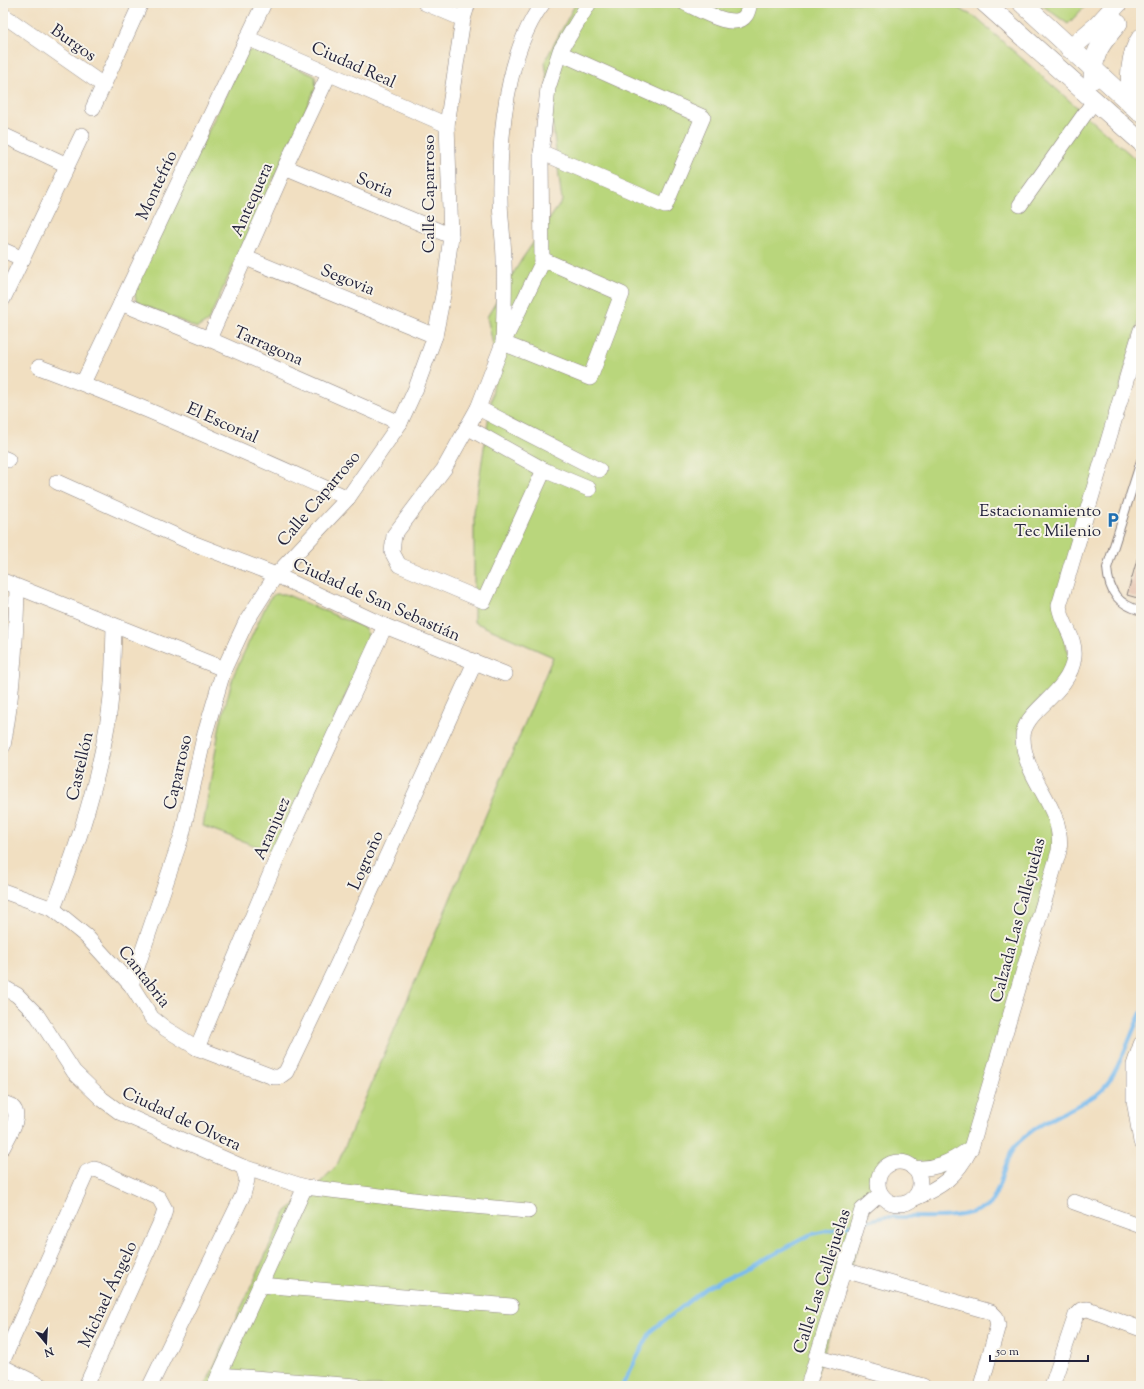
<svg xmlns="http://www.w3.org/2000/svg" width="1144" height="1389" viewBox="0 0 1144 1389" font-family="'Sorts Mill Goudy',serif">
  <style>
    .green { fill: #b9d67c; stroke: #6e7c5c }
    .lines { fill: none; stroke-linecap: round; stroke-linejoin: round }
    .stream { stroke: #7abcef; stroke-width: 4 }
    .building { fill: #dfb19a }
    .service-casing { stroke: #8a807e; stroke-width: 10 }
    .minor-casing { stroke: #8a807e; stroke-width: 16 }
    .tertiary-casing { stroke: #8a807e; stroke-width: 20 }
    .service { stroke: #fff; stroke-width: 8 }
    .minor { stroke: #fff; stroke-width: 15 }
    .tertiary { stroke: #fff; stroke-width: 19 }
    .labels { text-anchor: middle; stroke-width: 4; stroke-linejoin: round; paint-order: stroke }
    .street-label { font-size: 17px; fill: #22223b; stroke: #f7f3e8 }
    .poi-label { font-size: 17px; fill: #22223b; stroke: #f7f3e8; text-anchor: end }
  </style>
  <rect width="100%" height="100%" fill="#f7f3e8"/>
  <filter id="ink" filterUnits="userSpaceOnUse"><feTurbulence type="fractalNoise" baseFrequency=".025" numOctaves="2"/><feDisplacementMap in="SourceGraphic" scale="8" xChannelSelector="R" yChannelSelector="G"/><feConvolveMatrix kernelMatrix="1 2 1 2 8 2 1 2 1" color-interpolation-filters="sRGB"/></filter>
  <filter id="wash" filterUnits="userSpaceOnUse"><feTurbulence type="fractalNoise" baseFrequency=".012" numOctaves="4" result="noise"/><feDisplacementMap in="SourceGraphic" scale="16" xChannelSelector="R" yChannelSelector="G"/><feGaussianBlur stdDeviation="0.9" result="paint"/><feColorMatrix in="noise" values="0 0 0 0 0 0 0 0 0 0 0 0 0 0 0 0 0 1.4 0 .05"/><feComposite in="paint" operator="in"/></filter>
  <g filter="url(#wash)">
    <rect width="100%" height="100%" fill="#f1dfc1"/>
    <!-- green -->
    <g class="green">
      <path d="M576 3H948L975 17 1141 164V313L1057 611 1071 663 1021 738 1050 812 1057 849 969 1150 946 1174 887 1155 813 1386H205L286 1211 312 1191 337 1165 553 657 474 622V513L497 363 487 317 522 259 562 201 545 61Z"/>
      <path d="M1039 3H1088L1068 24Z"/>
      <path d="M255 49 315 76 316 87 208 321 197 328 137 302 133 289 246 52Z"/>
      <path d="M275 594H285L365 628 369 637 368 646 274 853 203 826 220 724 234 674 269 599Z"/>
    </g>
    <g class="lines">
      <!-- stream -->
      <g class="stream">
        <path d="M861 1223C869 1221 877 1218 885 1217 914 1216 962 1222 987 1206 999 1199 1004 1160 1015 1146 1033 1126 1057 1116 1080 1104 1088 1099 1097 1096 1103 1089 1117 1075 1131 1033 1141 1013"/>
        <path d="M622 1386 651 1331 706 1288 762 1261 809 1235 855 1224"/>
      </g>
    </g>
    <g id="blocks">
      <!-- building -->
      <path class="building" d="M1138 556 1141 557V599L1127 595Z"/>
    </g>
  </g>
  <g filter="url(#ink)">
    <use href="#blocks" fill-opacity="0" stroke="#8a807e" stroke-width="1"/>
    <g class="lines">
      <defs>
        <path id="service" d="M1141 461 1107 568C1109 593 1118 604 1141 611"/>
        <g id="minor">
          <path d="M425 3 463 19"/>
          <path d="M589 3 560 51 548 88 541 156 542 263 503 343 478 408 444 469 394 535 392 552 399 565 484 601 544 470 589 489"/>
          <path d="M685 3C699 9 735 32 746 15 748 12 749 7 750 3"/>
          <path d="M3 15 103 85"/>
          <path d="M247 38 447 125"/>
          <path d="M93 108 141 3"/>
          <path d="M3 135 67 165"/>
          <path d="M541 152 665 206 703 117 560 53"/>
          <path d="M285 167 451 236"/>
          <path d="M1020 205 1094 101"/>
          <path d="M3 250 23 259"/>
          <path d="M246 258 435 336"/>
          <path d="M542 259 622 294 590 378 503 343C504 316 505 288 504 261 504 240 500 219 500 198 499 137 506 52 543 3"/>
          <path d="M3 299 82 135"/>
          <path d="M121 303 209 339 400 423"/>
          <path d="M209 339 285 167 329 74"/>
          <path d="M39 367C144 406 246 453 348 498"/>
          <path d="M83 383 264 3"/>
          <path d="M478 408 599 470"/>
          <path d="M467 427 544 470"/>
          <path d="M3 458 8 460"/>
          <path d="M57 482 190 542 276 575 385 626 505 674"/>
          <path d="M3 581 224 669"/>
          <path d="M3 746C13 693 16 641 17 587"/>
          <path d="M3 891 53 909 86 936 131 985 152 1018 166 1029 197 1048 273 1077H279L286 1072 338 963 475 662"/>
          <path d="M53 909C76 851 95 793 106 732 113 697 113 661 114 626"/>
          <path d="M131 985 182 835 204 737 224 669 246 622 276 575 348 498 400 423 416 388 435 336 444 290 451 236 447 125 463 19 468 3"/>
          <path d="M3 987 17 995 37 1015 74 1072 102 1099 121 1113 243 1167 305 1187 439 1203 528 1211"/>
          <path d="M1141 1044 1134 1065V1100L1141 1142"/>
          <path d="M197 1048 278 856 385 626"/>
          <path d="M3 1103C6 1104 10 1105 12 1107 23 1116 7 1138 3 1147"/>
          <circle cx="899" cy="1183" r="21"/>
          <path d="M913 1168C934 1170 951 1162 968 1150"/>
          <path d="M913 1199C942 1187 956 1177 971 1148L1059 851C1065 806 1023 780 1023 737 1023 710 1070 694 1074 657 1076 637 1062 625 1059 606L1141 330"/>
          <path d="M1074 1202 1141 1226"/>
          <path d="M844 1270 991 1312 996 1317 998 1325 981 1386"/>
          <path d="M260 1285 511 1306"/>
          <path d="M816 1356 923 1386"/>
          <path d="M3 1360 87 1172 94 1169 98 1170 159 1198 165 1209 163 1217 86 1386"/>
          <path d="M3 1367 41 1386"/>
          <path d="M219 1375 356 1386"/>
          <path d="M150 1386 243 1195 247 1180 243 1167"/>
          <path d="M214 1386 305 1187"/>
          <path d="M808 1386 862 1210 880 1194"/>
          <path d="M1052 1386 1076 1315 1081 1310 1088 1309 1141 1329"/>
        </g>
        <g id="tertiary">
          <path d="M985 3 1141 142"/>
          <path d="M1022 3 1141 113"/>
          <path d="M1070 49 1098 25 1118 3"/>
          <path d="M1093 79C1093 50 1101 44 1118 23"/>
          <path d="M1131 104C1130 83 1128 56 1141 38"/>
        </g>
      </defs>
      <!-- service casing -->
      <use href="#service" class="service-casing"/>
      <!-- minor casing -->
      <use href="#minor" class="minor-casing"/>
      <!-- tertiary casing -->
      <use href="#tertiary" class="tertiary-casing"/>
      <!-- service -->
      <use href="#service" class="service"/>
      <!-- minor -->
      <use href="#minor" class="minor"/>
      <!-- tertiary -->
      <use href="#tertiary" class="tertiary"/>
    </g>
  </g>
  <!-- icons -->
  <defs>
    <symbol id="parking-bare" viewBox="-9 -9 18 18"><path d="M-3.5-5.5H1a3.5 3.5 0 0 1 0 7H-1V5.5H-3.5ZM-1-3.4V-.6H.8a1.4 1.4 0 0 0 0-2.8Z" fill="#1f6fb2" stroke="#f7f3e8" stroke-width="2.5" paint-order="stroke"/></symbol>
  </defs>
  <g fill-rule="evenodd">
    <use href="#parking-bare" x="1102" y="509" width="22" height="22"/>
  </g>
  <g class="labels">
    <!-- street labels -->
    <g class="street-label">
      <text transform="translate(74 42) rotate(35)" y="6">Burgos</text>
      <text transform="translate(354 64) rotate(24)" y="6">Ciudad Real</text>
      <text transform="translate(375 184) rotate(23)" y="6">Soria</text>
      <text transform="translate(156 185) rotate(-65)" y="6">Montefrío</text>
      <text transform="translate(428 194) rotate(-90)" y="6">Calle Caparroso</text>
      <text transform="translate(251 199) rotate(-66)" y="6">Antequera</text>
      <text transform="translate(348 279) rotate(22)" y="6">Segovia</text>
      <text transform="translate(269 345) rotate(24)" y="6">Tarragona</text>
      <text transform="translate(223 422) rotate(24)" y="6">El Escorial</text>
      <text transform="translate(318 498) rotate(-50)" y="6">Calle Caparroso</text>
      <text transform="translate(377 599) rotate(24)" y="6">Ciudad de San Sebastián</text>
      <text transform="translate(79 766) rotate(-77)" y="6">Castellón</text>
      <text transform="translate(177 772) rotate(-77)" y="6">Caparroso</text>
      <text transform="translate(271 828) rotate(-66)" y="6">Aranjuez</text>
      <text transform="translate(365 860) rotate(-66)" y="6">Logroño</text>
      <text transform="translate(1017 920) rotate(-75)" y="6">Calzada Las Callejuelas</text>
      <text transform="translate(145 976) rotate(52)" y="6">Cantabria</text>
      <text transform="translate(182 1118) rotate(25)" y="6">Ciudad de Olvera</text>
      <text transform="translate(821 1281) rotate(-72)" y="6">Calle Las Callejuelas</text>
      <text transform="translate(107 1294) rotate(-65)" y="6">Michael Ángelo</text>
    </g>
    <!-- poi labels -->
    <g class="poi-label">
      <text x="1101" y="516">Estacionamiento<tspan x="1101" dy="20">Tec Milenio</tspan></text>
    </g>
  </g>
  <!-- margin -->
  <rect width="1144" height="1389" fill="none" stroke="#f7f3e8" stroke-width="16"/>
  <!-- north arrow -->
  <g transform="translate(46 1343) rotate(162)" stroke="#f7f3e8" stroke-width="3" paint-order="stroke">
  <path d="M0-3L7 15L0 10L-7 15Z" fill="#22223b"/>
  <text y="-6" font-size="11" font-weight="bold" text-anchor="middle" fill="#22223b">N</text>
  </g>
  <!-- scale -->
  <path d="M990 1355v6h98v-6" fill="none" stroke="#22223b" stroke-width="2"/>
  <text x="996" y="1355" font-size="12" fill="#22223b" stroke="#f7f3e8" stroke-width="3" paint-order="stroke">50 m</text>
</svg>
